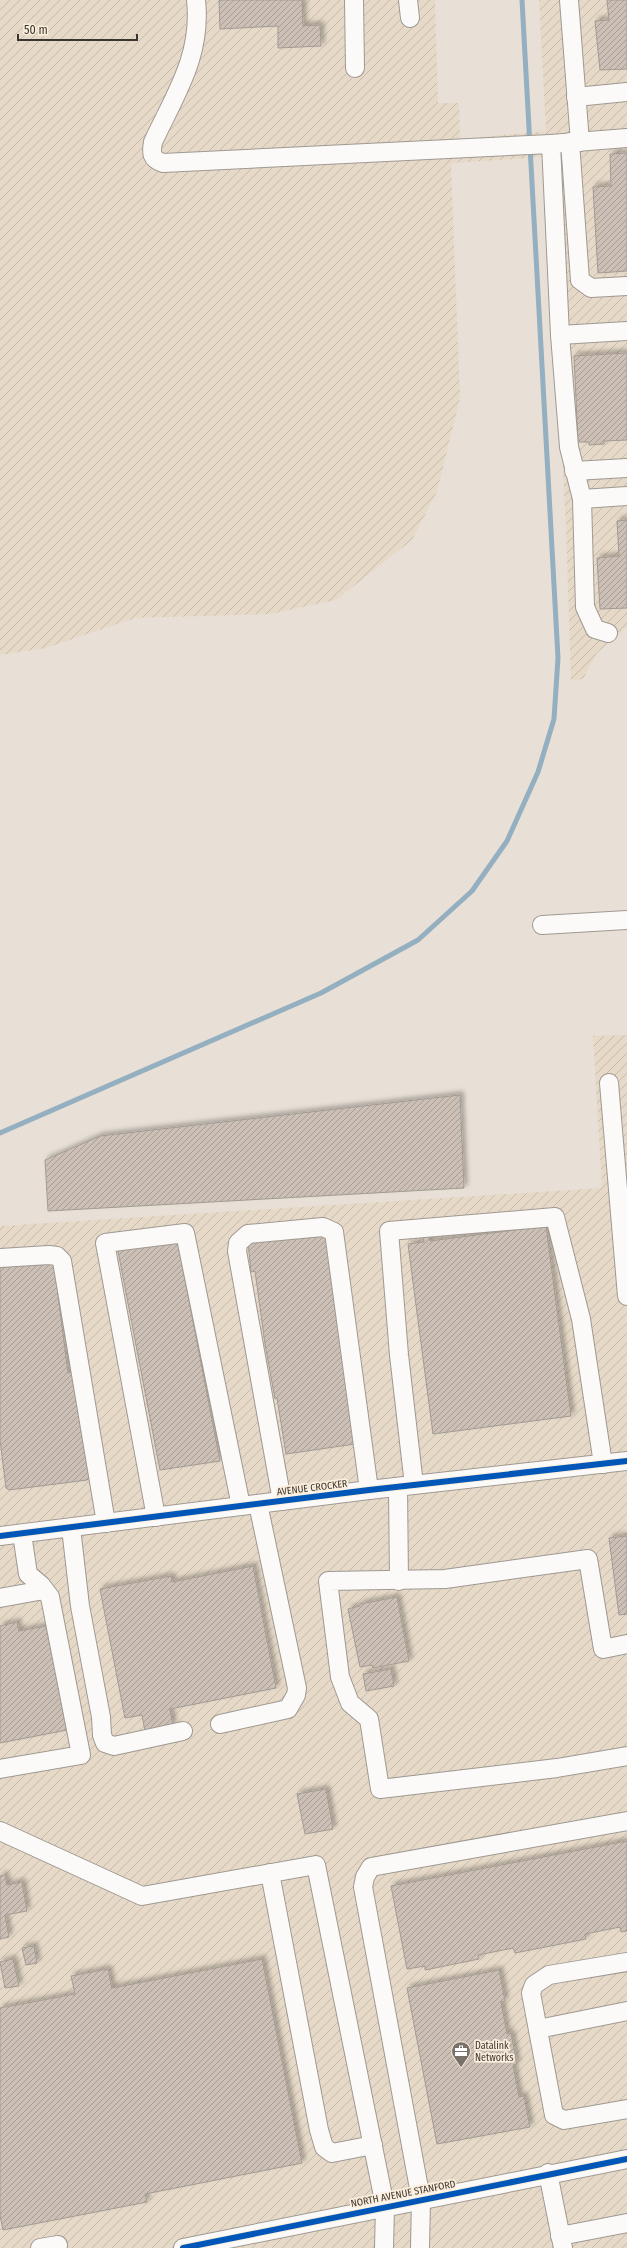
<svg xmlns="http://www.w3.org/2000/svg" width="627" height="2248" viewBox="0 0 627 2248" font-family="'Fira Sans Condensed',sans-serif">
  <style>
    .industrial { fill: url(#industrial-furrows) }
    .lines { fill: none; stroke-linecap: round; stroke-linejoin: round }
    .stream { stroke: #93afc0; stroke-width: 5 }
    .building { fill: url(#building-hatch); stroke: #a29b94; filter: url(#shadow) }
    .minor-casing { stroke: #9f9992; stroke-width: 20 }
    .minor { stroke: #fcfaf9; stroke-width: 18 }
    .cycleway-casing { stroke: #fceedc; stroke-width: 8 }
    .cycleway { stroke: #0057b8; stroke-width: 6 }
    .labels { text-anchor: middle; stroke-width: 3.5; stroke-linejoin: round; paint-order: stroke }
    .street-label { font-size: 10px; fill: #3a352e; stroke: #fceedc }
    .poi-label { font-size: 10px; fill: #3a352e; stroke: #fceedc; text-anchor: start }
  </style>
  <defs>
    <pattern id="industrial-furrows" width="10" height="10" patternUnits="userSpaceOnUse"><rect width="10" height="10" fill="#e6d9c7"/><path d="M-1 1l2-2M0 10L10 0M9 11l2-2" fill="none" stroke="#c6bbab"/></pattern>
    <pattern id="building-hatch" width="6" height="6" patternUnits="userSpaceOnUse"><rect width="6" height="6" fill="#ccc0b6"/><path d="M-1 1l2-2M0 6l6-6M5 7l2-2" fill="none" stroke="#a79d94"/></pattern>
    <filter id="shadow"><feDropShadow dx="3.5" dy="-3.5" stdDeviation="2" flood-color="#0004"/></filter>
  </defs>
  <rect width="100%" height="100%" fill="#e8e0d6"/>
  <!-- industrial -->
  <g class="industrial">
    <path d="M0 0H435L438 103H459L460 139 546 131 539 0H627V627L597 653 583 679 571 680 566 528 546 157 451 163 460 398 437 492 412 540 336 600 271 614 135 618 46 648 0 655Z"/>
    <path d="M627 1035V2248H0V1226L602 1188 593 1036Z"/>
  </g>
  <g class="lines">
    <!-- stream -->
    <path class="stream" d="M0 1133 321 993 418 940 472 891 507 841 538 772 554 719 558 658 522 0"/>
  </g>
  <!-- building -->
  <g class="building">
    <path d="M219 0H302L303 26 320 25 321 46 278 48V26L220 29Z"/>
    <path d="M607 0H627V69L600 70 595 21 609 20Z"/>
    <path d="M627 153V271L598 273 593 187 611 186 610 154Z"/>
    <path d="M627 353V440L604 441V444L589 445V442H578L574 356Z"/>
    <path d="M627 520V608L600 609 597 558 619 556 617 521Z"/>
    <path d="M460 1095 464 1188 48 1211 45 1160 100 1136Z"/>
    <path d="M546 1226 571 1416 433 1434 408 1244 424 1242 423 1237 429 1236 430 1241Z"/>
    <path d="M326 1231 355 1444 286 1454 277 1398 275 1399 265 1344 255 1271 251 1272 248 1242Z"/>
    <path d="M177 1239 220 1461 160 1470 118 1251Z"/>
    <path d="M54 1264 68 1373 72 1372 77 1407H80L90 1477 87 1480 9 1490 6 1488 0 1440V1267Z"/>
    <path d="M627 1536V1614L619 1615 609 1538Z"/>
    <path d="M253 1566 276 1688 170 1709 173 1726 145 1731 142 1715 125 1718 100 1589 171 1576 172 1582Z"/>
    <path d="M397 1597 409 1661 373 1668 372 1665 360 1667 348 1609 360 1606V1604Z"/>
    <path d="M17 1622 19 1631 47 1626 67 1730 0 1743V1626Z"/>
    <path d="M391 1669 394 1686 366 1691 363 1674Z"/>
    <path d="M326 1789 333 1829 305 1834 297 1794Z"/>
    <path d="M627 1841V1931L621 1932 620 1927 585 1934 586 1939 515 1953 513 1948 478 1955 479 1959 425 1970V1966L407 1969 391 1886Z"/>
    <path d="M5 1875 7 1885 22 1882 27 1911 5 1915 9 1937 0 1939V1876Z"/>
    <path d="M34 1946 37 1963 26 1965 22 1948Z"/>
    <path d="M13 1959 19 1986 5 1988 0 1962Z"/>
    <path d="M262 1959 302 2163 145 2194 147 2202 3 2230 0 2215V2008L75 1994 71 1976 108 1969 112 1988Z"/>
    <path d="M499 1970 505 2001 501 2002 507 2034 511 2033 517 2064 513 2065 519 2097 524 2096 530 2127 437 2144 407 1988Z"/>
  </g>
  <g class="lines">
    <defs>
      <g id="minor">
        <path d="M196 0C202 55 176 93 153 142 151 153 151 159 163 163L551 144"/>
        <path d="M354 0 355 68"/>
        <path d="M408 0 410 18"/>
        <path d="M569 0 580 142"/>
        <path d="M576 97 627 92"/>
        <path d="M627 138 551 144 560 335 627 331"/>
        <path d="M570 142 580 280 591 288 627 286"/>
        <path d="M560 335 569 447 582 499 627 496"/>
        <path d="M574 471 627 468"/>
        <path d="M582 499 585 607 595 629 608 633"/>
        <path d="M542 925 627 920"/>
        <path d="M609 1083 627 1296"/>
        <path d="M0 1258 49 1255 57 1256 62 1261 106 1523"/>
        <path d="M414 1485 399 1355 389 1231 555 1217 581 1319 603 1464"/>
        <path d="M398 1487 399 1581"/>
        <path d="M282 1501 237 1251 238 1243 248 1234 323 1227 334 1232 369 1490"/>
        <path d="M156 1517 105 1243 185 1233 241 1506"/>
        <path d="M71 1528 80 1606 101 1717 102 1735 105 1743 114 1746 183 1731"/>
        <path d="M0 1536 369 1490 627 1461"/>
        <path d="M0 1598 44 1590"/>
        <path d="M627 1644 603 1649 588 1559 445 1579 328 1581 340 1677 350 1703 369 1719 380 1789 557 1768 627 1756"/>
        <path d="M220 1724 288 1709 296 1695 297 1688 258 1504"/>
        <path d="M0 1769 81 1755 50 1597 41 1585 28 1574 22 1534"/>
        <path d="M0 1831 142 1896 316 1865 385 2206 384 2248"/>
        <path d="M270 1873 319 2130 324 2147 332 2153 373 2145"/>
        <path d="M627 1962 549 1975 534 1985 531 1993 554 2115 564 2120 627 2109"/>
        <path d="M538 2029 627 2011"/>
        <path d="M548 2173 563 2248"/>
        <path d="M560 2236 627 2223"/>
        <path d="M40 2248 58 2245"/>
        <path d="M183 2248 627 2159"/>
        <path d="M420 2248 421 2199 363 1887 365 1877 371 1867 627 1821"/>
      </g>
    </defs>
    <!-- minor casing -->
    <use href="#minor" class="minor-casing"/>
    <!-- minor -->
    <use href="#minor" class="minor"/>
    <defs>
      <g id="cycleway">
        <path d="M0 1536 369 1490 627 1461"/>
        <path d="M183 2248 627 2159"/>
      </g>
    </defs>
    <!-- cycleway casing -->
    <use href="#cycleway" class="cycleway-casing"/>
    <!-- cycleway -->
    <use href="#cycleway" class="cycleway"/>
  </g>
  <!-- icons -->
  <defs>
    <symbol id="office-pin" viewBox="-11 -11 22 30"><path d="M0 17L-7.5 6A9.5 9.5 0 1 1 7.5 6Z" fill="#777169" stroke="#fceedc"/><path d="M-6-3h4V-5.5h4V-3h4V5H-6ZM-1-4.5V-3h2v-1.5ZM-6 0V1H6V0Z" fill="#fff"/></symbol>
  </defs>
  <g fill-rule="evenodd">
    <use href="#office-pin" x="450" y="2040" width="22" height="30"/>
  </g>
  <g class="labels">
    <!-- street labels -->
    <g class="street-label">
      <text transform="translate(312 1487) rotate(-7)" y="4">AVENUE CROCKER</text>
      <text transform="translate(403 2193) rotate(-11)" y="4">NORTH AVENUE STANFORD</text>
    </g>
    <!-- poi labels -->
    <g class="poi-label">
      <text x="475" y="2049">Datalink<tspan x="475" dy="12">Networks</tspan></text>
    </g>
  </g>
  <!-- scale -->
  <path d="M18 34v6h119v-6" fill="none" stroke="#3a352e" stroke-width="2"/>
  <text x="24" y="34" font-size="12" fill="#3a352e" stroke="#fceedc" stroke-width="3" paint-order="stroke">50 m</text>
</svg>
